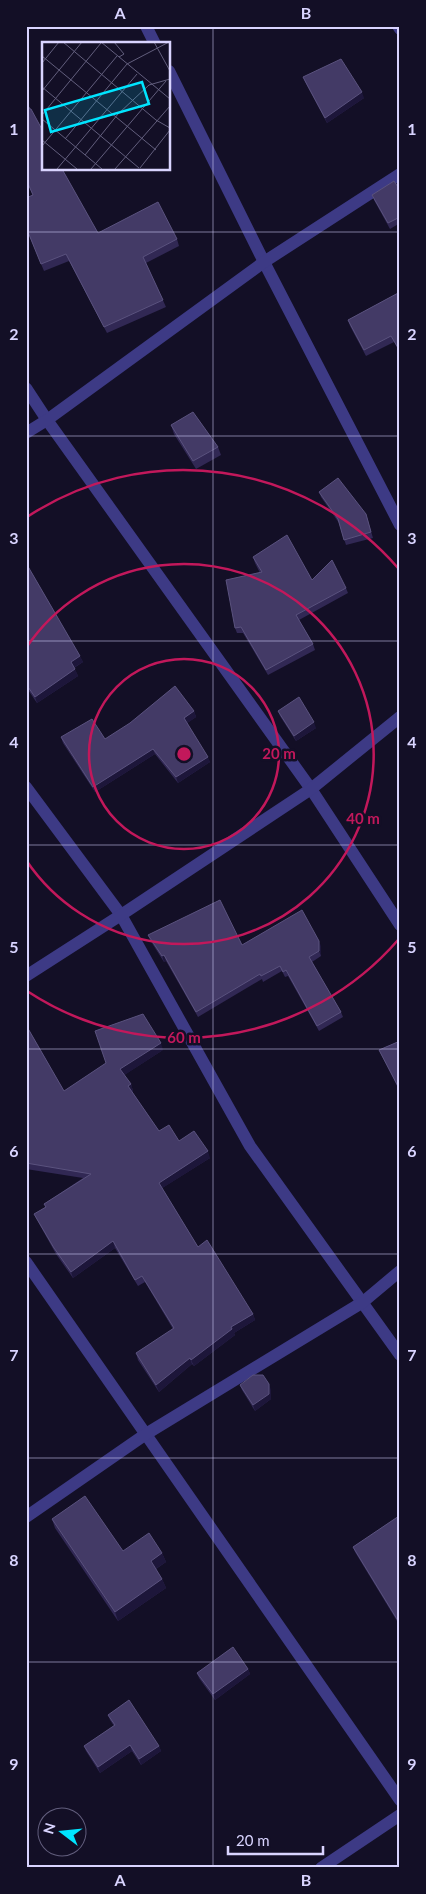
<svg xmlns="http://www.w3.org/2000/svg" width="426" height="1894" viewBox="0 0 426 1894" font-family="Lato,sans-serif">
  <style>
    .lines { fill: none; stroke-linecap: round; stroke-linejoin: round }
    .minor { stroke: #3d3a85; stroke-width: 12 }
    .wall { fill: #312854 }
    .shaded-wall { fill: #1d163a }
    .building { fill: #433a66; stroke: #5a527e }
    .grid { fill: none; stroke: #d9d4ff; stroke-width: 1; stroke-opacity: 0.55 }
    .ring { fill: none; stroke: #c2185b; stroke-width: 2.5 }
    .inset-road { fill: none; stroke: #625e7d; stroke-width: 1 }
    .view { fill: #00e5ff; fill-opacity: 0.15; stroke: #00e5ff; stroke-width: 2.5 }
    .inset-edge { fill: none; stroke: #d9d4ff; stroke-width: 2.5 }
    .centre { fill: #c2185b; stroke: #130f26; stroke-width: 2.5 }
    .ring-label { font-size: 15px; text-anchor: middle; font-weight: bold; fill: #c2185b; stroke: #130f26; stroke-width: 5; stroke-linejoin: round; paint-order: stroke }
    .neatline { fill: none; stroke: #d9d4ff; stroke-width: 2 }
    .grid-label { font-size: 16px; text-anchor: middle; font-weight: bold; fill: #d9d4ff }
  </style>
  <rect width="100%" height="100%" fill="#130f26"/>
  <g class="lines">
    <!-- minor -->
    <g class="minor">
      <path d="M146 26 155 44"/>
      <path d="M398 26 400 29"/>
      <path d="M169 71 264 262 400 525"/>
      <path d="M26 388 47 420 311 789 400 925"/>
      <path d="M26 433 47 420 264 262 400 174"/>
      <path d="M26 787 121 915 250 1146 400 1355"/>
      <path d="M26 976 121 915 311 789 400 717"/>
      <path d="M26 1262 400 1800"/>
      <path d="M26 1517 146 1434 363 1302 400 1271"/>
      <path d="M321 1868 400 1815"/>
    </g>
  </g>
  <!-- wall -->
  <g class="wall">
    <path d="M303 77 364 98 327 123 305 82Z"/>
    <path d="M26 102 66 177 98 233 177 239 179 246 146 263 166 307 107 333 69 261 44 271 26 228 33 195 26 180Z"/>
    <path d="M400 190V223L390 229 374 200 372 195Z"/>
    <path d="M400 292V353L394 342 366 356 350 326 348 320Z"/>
    <path d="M171 425 218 447 221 455 196 469 174 434Z"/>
    <path d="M319 492 366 514 373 538 346 545 339 523 321 497Z"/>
    <path d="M253 557 312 580 346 588 348 593 299 620 313 644 315 650 268 675 243 633H237L235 628 260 573 255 563Z"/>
    <path d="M26 563 83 662 74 668 78 676 37 703 26 687Z"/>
    <path d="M194 711 196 717 187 723 210 762 178 783 155 754 95 792 63 743 61 737 105 739Z"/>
    <path d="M278 711 316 728 296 741 280 716Z"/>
    <path d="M148 935 242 945 321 946V956L312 962 341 1012 343 1017 319 1031 288 976 285 977 282 971 263 982 262 979 198 1017 166 961 164 962 150 940Z"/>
    <path d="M26 1025 64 1091 163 1050 124 1075 131 1084 133 1091 132 1092 159 1131 210 1158 162 1188 198 1247 253 1314 255 1320 234 1333 235 1335 194 1366 192 1364 159 1392 138 1360 136 1353 173 1329 145 1282 138 1286 115 1248 73 1278 56 1254 37 1220 34 1214 46 1207 44 1204 83 1178 26 1169Z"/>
    <path d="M400 1041V1092L379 1050Z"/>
    <path d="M240 1385 271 1390V1399L255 1411 242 1390Z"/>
    <path d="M400 1516V1626L355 1552 353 1547Z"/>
    <path d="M52 1519 123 1551 162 1553 166 1562 156 1569 162 1579 166 1588 118 1621 55 1528Z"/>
    <path d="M248 1669 250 1674 215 1700 199 1678 197 1673Z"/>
    <path d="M108 1715 159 1746 161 1751 141 1765 132 1751 100 1773 86 1751 84 1746 114 1726 110 1720Z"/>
  </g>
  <!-- shaded-wall -->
  <g class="shaded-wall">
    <path d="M362 92 364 98 327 123 325 118Z"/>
    <path d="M80 656 83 662 73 668 71 662Z"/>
    <path d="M75 669 78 676 37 703 35 697Z"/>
    <path d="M194 711 196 717 186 724 184 718Z"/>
    <path d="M314 722 316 728 296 741 294 736Z"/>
    <path d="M153 749 155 754 95 792 93 787Z"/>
    <path d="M208 757 210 762 178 783 176 777Z"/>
    <path d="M319 941 321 946V956L319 951Z"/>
    <path d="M164 955 166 961 164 962 162 956Z"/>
    <path d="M161 1043 163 1050 123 1076 120 1069Z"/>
    <path d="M131 1084 133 1091 131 1093 128 1086Z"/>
    <path d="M208 1151 210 1158 161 1189 159 1183Z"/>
    <path d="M113 1241 115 1248 73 1278 71 1272Z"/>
    <path d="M253 1314 255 1320 234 1333 235 1335 194 1366 191 1360 231 1327Z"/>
    <path d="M190 1358 192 1364 159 1392 156 1385Z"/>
    <path d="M269 1384 271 1390V1399L255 1411 253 1405Z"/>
    <path d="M162 1553 166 1562 154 1570 151 1561Z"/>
    <path d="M162 1579 166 1588 118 1621 115 1612Z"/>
    <path d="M248 1669 250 1674 215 1700 213 1694Z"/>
    <path d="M130 1745 132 1751 100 1773 98 1767Z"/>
    <path d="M159 1746 161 1751 141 1765 139 1759Z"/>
  </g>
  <!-- building -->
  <g class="building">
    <path d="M341 59 362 92 325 118 303 77Z"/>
    <path d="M26 102 30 109H31L44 133V169H62L98 233 158 202 177 239 143 257 163 300 104 327 66 254 41 264 26 227V198L33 195 26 179Z"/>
    <path d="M394 181 400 190V217L388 223 372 195Z"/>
    <path d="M400 292V351L391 336 364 350 348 320Z"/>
    <path d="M193 412 218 447 193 461 171 425Z"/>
    <path d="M338 478 366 514 371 532 344 540 338 519 319 492Z"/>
    <path d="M287 535 312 580 332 560 346 588 296 615 313 644 266 670 241 627 235 628 226 580 262 572 253 557Z"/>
    <path d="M26 563 80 656 71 662 75 669 35 697 26 684Z"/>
    <path d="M175 686 194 711 184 718 208 757 176 777 153 749 93 787 61 737 92 719 105 739 130 723Z"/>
    <path d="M299 697 314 722 294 736 278 711Z"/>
    <path d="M220 900 242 945 302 910 319 941V951L309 957 341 1012 317 1026 286 970 283 972 280 966 261 976 260 974 196 1012 164 955 162 956 148 935Z"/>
    <path d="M143 1014 161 1043 120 1069 131 1084 128 1086 159 1131 169 1125 179 1141 194 1131 208 1151 159 1183 198 1247 207 1240 253 1314 231 1327 232 1329 191 1360 190 1358 156 1385 136 1353 174 1328 142 1276 135 1280 113 1241 71 1272 54 1248 34 1214 46 1207 44 1204 91 1174 26 1163V1025L64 1091 106 1063 95 1031Z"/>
    <path d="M400 1041V1090L379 1050Z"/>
    <path d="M253 1375H263L269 1384V1394L253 1405 240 1385Z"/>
    <path d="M85 1496 123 1551 149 1533 162 1553 151 1561 162 1579 115 1612 52 1519Z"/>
    <path d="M399 1516H400V1624L353 1547Z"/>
    <path d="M233 1647 248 1669 213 1694 197 1673Z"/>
    <path d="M129 1700 159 1746 139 1759 130 1745 98 1767 84 1746 115 1725 108 1715Z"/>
  </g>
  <!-- grid -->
  <path class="grid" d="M213 26V1868M26 232H400M26 436H400M26 641H400M26 845H400M26 1049H400M26 1254H400M26 1458H400M26 1662H400"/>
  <!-- distance rings -->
  <g class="ring">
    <circle cx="184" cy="754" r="95"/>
    <path d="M26 648A190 190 0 1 1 26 860"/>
    <path d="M398 940A284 284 0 0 1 27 991M27 517A284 284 0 0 1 398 568"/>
  </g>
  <!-- overview -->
  <g transform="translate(42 42)">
    <rect width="128" height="128" fill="#130f26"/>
    <path class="inset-road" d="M21 0 114 78 128 86M59 0 128 57M72 0 82 12 77 15M112 0 128 29M0 14 114 108M0 21 17 0M0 45 97 126M0 49 40 0M0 73 59 1M0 77 60 127M23 97 85 22 127 0M0 98 35 127M0 104 75 14M43 113 76 72 107 43 128 37M98 126 128 88M15 127 95 32M49 127 124 39M73 127 128 64"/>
    <path class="view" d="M100 40 107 62 9 90 3 68Z"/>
    <rect width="128" height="128" class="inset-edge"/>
  </g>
  <circle cx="184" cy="754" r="8" class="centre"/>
  <g class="ring-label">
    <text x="279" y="759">20 m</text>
    <text x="363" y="824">40 m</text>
    <text x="184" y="1043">60 m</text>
  </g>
  <!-- border -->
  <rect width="426" height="1894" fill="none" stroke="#130f26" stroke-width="55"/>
  <!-- north arrow -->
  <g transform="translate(62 1832) rotate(286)"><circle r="24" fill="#130f26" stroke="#625e7d"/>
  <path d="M0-4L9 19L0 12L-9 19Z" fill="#00e5ff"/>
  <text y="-8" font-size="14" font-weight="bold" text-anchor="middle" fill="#d9d4ff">N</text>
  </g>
  <!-- scale -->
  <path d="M228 1846v8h95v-8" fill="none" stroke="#d9d4ff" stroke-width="2.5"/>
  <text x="236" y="1846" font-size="15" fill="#d9d4ff" stroke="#130f26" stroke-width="4" paint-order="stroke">20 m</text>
  <rect x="28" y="28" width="370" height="1838" class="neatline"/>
  <g class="grid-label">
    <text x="120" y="19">A</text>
    <text x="306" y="19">B</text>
    <text x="14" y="135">1</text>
    <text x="412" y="135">1</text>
    <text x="14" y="340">2</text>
    <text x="412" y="340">2</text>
    <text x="14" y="544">3</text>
    <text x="412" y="544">3</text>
    <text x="14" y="748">4</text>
    <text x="412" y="748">4</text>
    <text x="14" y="953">5</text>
    <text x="412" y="953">5</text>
    <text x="14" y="1157">6</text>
    <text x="412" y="1157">6</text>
    <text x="14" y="1361">7</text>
    <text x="412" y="1361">7</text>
    <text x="14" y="1566">8</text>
    <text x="412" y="1566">8</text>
    <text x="14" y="1770">9</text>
    <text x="412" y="1770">9</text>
    <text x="120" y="1886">A</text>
    <text x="306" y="1886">B</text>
  </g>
</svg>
